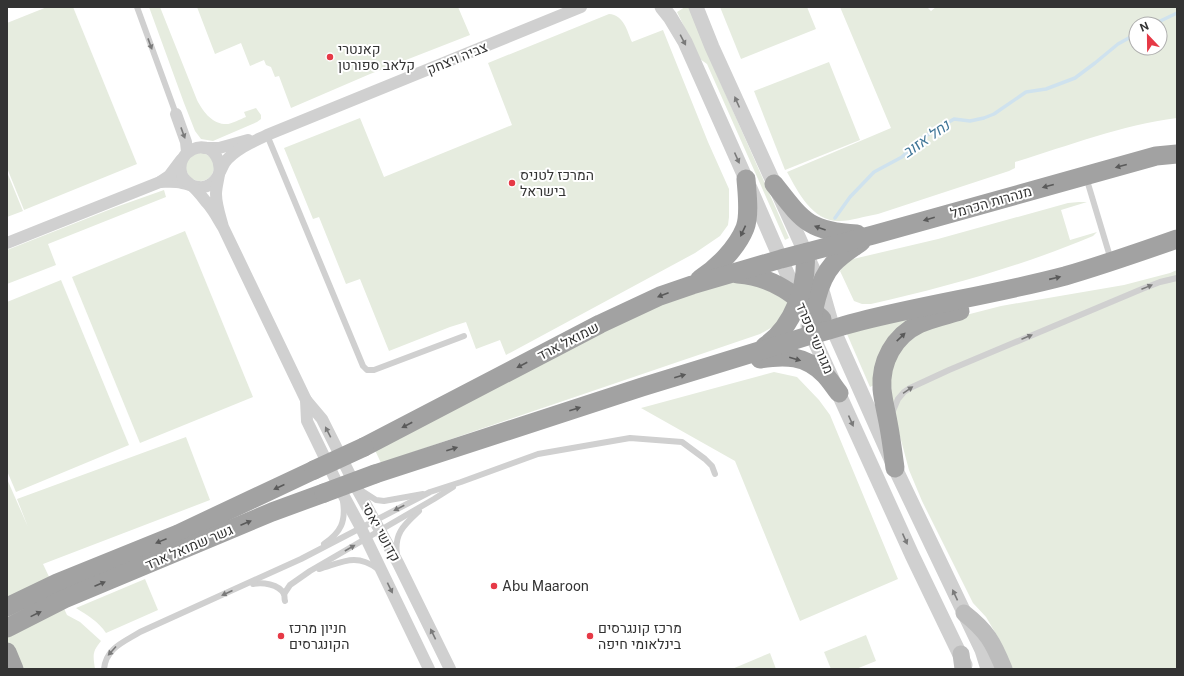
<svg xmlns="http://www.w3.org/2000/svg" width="1184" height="676" viewBox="0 0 1184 676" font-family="'Public Sans',Heebo,sans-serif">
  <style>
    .green { fill: #e6ecdf; fill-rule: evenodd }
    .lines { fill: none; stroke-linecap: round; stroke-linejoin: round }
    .stream { stroke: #cfe2ee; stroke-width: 3.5 }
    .service { stroke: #d0d0d0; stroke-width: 6 }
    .minor { stroke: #d0d0d0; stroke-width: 12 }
    .tertiary { stroke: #d0d0d0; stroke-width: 15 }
    .secondary { stroke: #bdbdbd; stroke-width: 17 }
    .trunk { stroke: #a2a2a2; stroke-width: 19 }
    .trunk-bridge { stroke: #a2a2a2; stroke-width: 19 }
    .oneway { fill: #7a7a7a }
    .oneway2 { fill: #5a5a5a }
    .poi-dot { fill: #e63946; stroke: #fff; stroke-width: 1.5 }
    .labels { text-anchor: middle; stroke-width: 4; stroke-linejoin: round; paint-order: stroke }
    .poi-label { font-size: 14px; fill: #333; stroke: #fff; text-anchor: start }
    .street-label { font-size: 14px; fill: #333; stroke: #fff }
    .water-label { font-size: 15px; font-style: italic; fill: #3f7597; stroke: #fff }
  </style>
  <rect width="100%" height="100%" fill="#fff"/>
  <!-- green -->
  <g class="green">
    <path d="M47 7H73L137 164 24 210 7 168V23Z"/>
    <path d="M149 7H160L197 100C202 110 211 123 224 124 231 125 240 119 246 117L244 112 256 108 261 115V119L257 122 213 141 201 139 195 131 184 103Z"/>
    <path d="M197 7H458L470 35 370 74 291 108 279 76 275 77 271 67 266 65 264 60 250 66 241 43 215 54Z"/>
    <path d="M685 7H690L707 52 789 238 785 240 707 64 700 59 677 12Z"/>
    <path d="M720 7H807L816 29 741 59Z"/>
    <path d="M840 7H927L931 11 936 7H1177V118C1121 125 1068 146 1015 162V168L1009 171 878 214C865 216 852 221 839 221 812 221 798 192 787 172L891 128ZM1136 24H1160V48H1136Z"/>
    <path d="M609 14C624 15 627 31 632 42L663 30 708 142 729 189V217L728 225 720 236 695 253 506 355 500 340 476 349 466 322 450 327 389 351 360 279 346 284 319 217 313 219 284 148 360 118 384 177 512 125 488 63Z"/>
    <path d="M829 62 860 140 785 170 754 91Z"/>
    <circle cx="200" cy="167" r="14"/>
    <path d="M7 172 23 211 7 217Z"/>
    <path d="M164 190 166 197 48 244 56 265 7 284V250L116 207Z"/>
    <path d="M1079 202H1087L1061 210 1070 240 1097 232 1093 236C1022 266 946 287 871 304H862L854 301 840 271 847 262 853 259 938 239 1068 203Z"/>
    <path d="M185 231 253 397 140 443 72 277Z"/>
    <path d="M1177 270V669H1012L999 639 986 617 973 603 922 501 909 470 897 425 892 402 890 363 894 354 931 324 1001 306 1124 285 1170 273Z"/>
    <path d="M61 280 129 445 16 492 7 471V302Z"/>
    <path d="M737 281 759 286 790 302 776 325 760 334 381 463 374 448 622 322 681 296Z"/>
    <path d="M918 318 878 383 870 387 847 334 888 321Z"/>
    <path d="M774 372 797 377 819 400 830 415 898 579 800 621 735 461 641 408Z"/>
    <path d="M186 437 210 500 43 564 67 615 80 622 101 641C92 652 93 655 95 669H19L7 642V479L28 527 17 499Z"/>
    <path d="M145 579 158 610 106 633C99 622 87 615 76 608Z"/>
    <path d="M866 635 876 661 856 669H831L824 652Z"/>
    <path d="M770 653 776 669H731H732Z"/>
  </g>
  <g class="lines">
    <!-- stream -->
    <g class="stream">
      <path d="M1154 24 1177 13"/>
      <path d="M835 218 850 197 874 172 902 157 922 138 954 119 970 121 984 118 994 114 1026 92 1046 89 1075 78 1095 63 1118 44 1136 34"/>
    </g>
    <!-- service -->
    <g class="service">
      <path d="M137 7 176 114"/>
      <path d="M267 135 363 366 367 370H374L464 336"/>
      <path d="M1086 177 1111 260"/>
      <path d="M892 413 898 399 904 392 910 388 949 370 1142 289 1160 282 1177 278"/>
      <path d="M362 491 376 500 384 501 423 494"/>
      <path d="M324 544C341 532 346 522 343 501"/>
      <path d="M397 555C394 533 404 525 419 511"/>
      <path d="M319 569C343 562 356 553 378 569"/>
      <path d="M253 584C262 582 279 584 284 594 285 596 284 598 285 601"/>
      <path d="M284 594 290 585 310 571 434 499 453 487"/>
      <path d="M104 669C106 648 124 642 140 632L301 559 430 492 461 482 538 454 630 438 682 442 705 459 712 466 715 474"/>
    </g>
    <!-- minor -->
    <g class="minor">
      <path d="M176 114 186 142 187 152"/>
      <path d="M204 148H219L248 140"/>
      <path d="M160 182C167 182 175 181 182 183 189 184 196 188 203 187 217 185 219 172 225 162 235 149 253 142 267 135L581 7"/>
      <path d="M223 227C220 216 216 205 216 194 216 181 224 168 216 156 205 137 176 152 181 172 182 179 187 181 192 186 198 191 203 198 208 204 214 211 218 219 223 227L306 400 322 419 356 487 398 563 450 669"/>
      <path d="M7 243 160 182 169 176 181 160"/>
      <path d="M306 400 307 421 339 487 361 528 429 669"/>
    </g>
    <!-- tertiary -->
    <g class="tertiary">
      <path d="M662 7 670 17 685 42 746 179 799 301"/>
      <path d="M696 7 712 47 821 287 833 329 895 468 982 650 988 669"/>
      <path d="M808 326 912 555 965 665"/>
    </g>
    <!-- secondary -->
    <g class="secondary">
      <path d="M964 613C987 631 993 642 1004 669"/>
      <path d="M961 654 963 669"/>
    </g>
    <!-- trunk -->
    <g class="trunk">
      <path d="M774 184C803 221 808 231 857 234"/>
      <path d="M738 274C775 277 796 296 822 319"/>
      <path d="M700 279C717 268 737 248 745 228 750 215 747 193 746 179"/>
      <path d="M811 335C812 312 818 281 833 264 841 255 851 249 861 242"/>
      <path d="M765 346C793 327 808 286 805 253"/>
      <path d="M760 359C785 355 806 355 825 375 830 380 834 387 839 393"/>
      <path d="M364 447 600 324 660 296 692 285 781 259 873 235 1156 156 1177 154"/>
      <path d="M895 468C893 453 891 437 888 422 886 411 883 400 882 389 880 362 894 336 919 324 932 318 947 315 960 311"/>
      <path d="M375 474 642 387 811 335C828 331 844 325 861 321 928 304 997 294 1065 276 1103 265 1140 252 1177 239"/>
      <path d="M7 607 57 583 178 534 314 470"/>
      <path d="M7 628 64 599 272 512 324 493"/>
      <path d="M7 652 14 669"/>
    </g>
    <!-- trunk-bridge -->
    <g class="trunk-bridge">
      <path d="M314 470 364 447"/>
      <path d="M324 493 375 474"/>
    </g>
  </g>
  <!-- one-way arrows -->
  <defs><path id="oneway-solid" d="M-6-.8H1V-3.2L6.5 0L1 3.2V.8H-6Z"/></defs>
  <g class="oneway">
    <use href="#oneway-solid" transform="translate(683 40) rotate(62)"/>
    <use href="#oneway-solid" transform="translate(150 44) rotate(70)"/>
    <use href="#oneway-solid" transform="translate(737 102) rotate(-114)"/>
    <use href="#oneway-solid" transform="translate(183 133) rotate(70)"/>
    <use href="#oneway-solid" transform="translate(737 158) rotate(66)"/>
    <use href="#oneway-solid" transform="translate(1147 287) rotate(-22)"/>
    <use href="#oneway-solid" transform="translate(1027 337) rotate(-23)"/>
    <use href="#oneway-solid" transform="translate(908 390) rotate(-34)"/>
    <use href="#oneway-solid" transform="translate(851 421) rotate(66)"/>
    <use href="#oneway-solid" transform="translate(328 432) rotate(-117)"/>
    <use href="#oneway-solid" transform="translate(399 508) rotate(153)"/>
    <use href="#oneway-solid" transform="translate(905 539) rotate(66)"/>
    <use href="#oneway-solid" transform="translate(350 548) rotate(-30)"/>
    <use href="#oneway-solid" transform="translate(390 588) rotate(64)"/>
    <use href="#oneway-solid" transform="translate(227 593) rotate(156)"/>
    <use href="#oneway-solid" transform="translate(955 595) rotate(-115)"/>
    <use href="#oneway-solid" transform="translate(433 634) rotate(-116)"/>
    <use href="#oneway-solid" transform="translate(112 651) rotate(132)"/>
  </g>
  <g class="oneway2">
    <use href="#oneway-solid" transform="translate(1121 166) rotate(165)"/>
    <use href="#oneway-solid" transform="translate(1048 186) rotate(165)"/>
    <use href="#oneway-solid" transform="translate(929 219) rotate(164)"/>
    <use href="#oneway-solid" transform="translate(820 228) rotate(-160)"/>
    <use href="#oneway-solid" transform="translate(743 231) rotate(115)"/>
    <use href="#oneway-solid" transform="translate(1055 278) rotate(-13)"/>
    <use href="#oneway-solid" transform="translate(663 295) rotate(159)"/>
    <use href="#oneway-solid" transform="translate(901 337) rotate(-44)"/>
    <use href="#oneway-solid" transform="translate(795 359) rotate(16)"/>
    <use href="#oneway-solid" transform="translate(522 365) rotate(152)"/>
    <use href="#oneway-solid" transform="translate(680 376) rotate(-16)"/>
    <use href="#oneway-solid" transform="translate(575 409) rotate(-18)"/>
    <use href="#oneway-solid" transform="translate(407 425) rotate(152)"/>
    <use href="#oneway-solid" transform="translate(452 449) rotate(-18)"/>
    <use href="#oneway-solid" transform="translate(279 487) rotate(155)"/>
    <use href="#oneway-solid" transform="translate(246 523) rotate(-23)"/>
    <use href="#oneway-solid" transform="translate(161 541) rotate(158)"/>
    <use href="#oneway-solid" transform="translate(100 584) rotate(-23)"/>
    <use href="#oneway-solid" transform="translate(36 614) rotate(-26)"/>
  </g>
  <!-- markers -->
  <g class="poi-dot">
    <circle cx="330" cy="57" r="4"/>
    <circle cx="512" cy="183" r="4"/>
    <circle cx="494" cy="586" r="4"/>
    <circle cx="281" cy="636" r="4"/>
    <circle cx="590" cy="636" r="4"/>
  </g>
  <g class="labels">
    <!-- poi labels -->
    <g class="poi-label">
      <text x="338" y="54">קאנטרי<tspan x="338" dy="16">קלאב ספורטן</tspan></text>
      <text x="520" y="180">המרכז לטניס<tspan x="520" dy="16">בישראל</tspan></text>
      <text x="502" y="591">Abu Maaroon</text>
      <text x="289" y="633">חניון מרכז<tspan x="289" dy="16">הקונגרסים</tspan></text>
      <text x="598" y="633">מרכז קונגרסים<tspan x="598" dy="16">בינלאומי חיפה</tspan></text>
    </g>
    <!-- street labels -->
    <g class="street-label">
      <text transform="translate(457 58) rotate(-22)" y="5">צביה ויצחק</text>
      <text transform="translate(991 202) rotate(-16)" y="5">מנהרות הכרמל</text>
      <text transform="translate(815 338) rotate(67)" y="5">מגורשי ספרד</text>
      <text transform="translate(568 341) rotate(-27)" y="5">שמואל ארד</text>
      <text transform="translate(381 532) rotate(61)" y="5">קדושי יאסי</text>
      <text transform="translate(189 547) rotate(-23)" y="5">גשר שמואל ארד</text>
    </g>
    <!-- water labels -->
    <g class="water-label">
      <text transform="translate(926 139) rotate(-35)" y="5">נחל אזוב</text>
    </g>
  </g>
  <!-- border -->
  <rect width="1184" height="676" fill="none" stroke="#333333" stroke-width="16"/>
  <!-- north arrow -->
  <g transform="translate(1148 36) rotate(338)"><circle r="19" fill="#ffffff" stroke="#adadad"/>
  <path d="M0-3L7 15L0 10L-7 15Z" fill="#e63946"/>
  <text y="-6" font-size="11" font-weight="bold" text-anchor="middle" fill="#333333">N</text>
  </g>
</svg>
